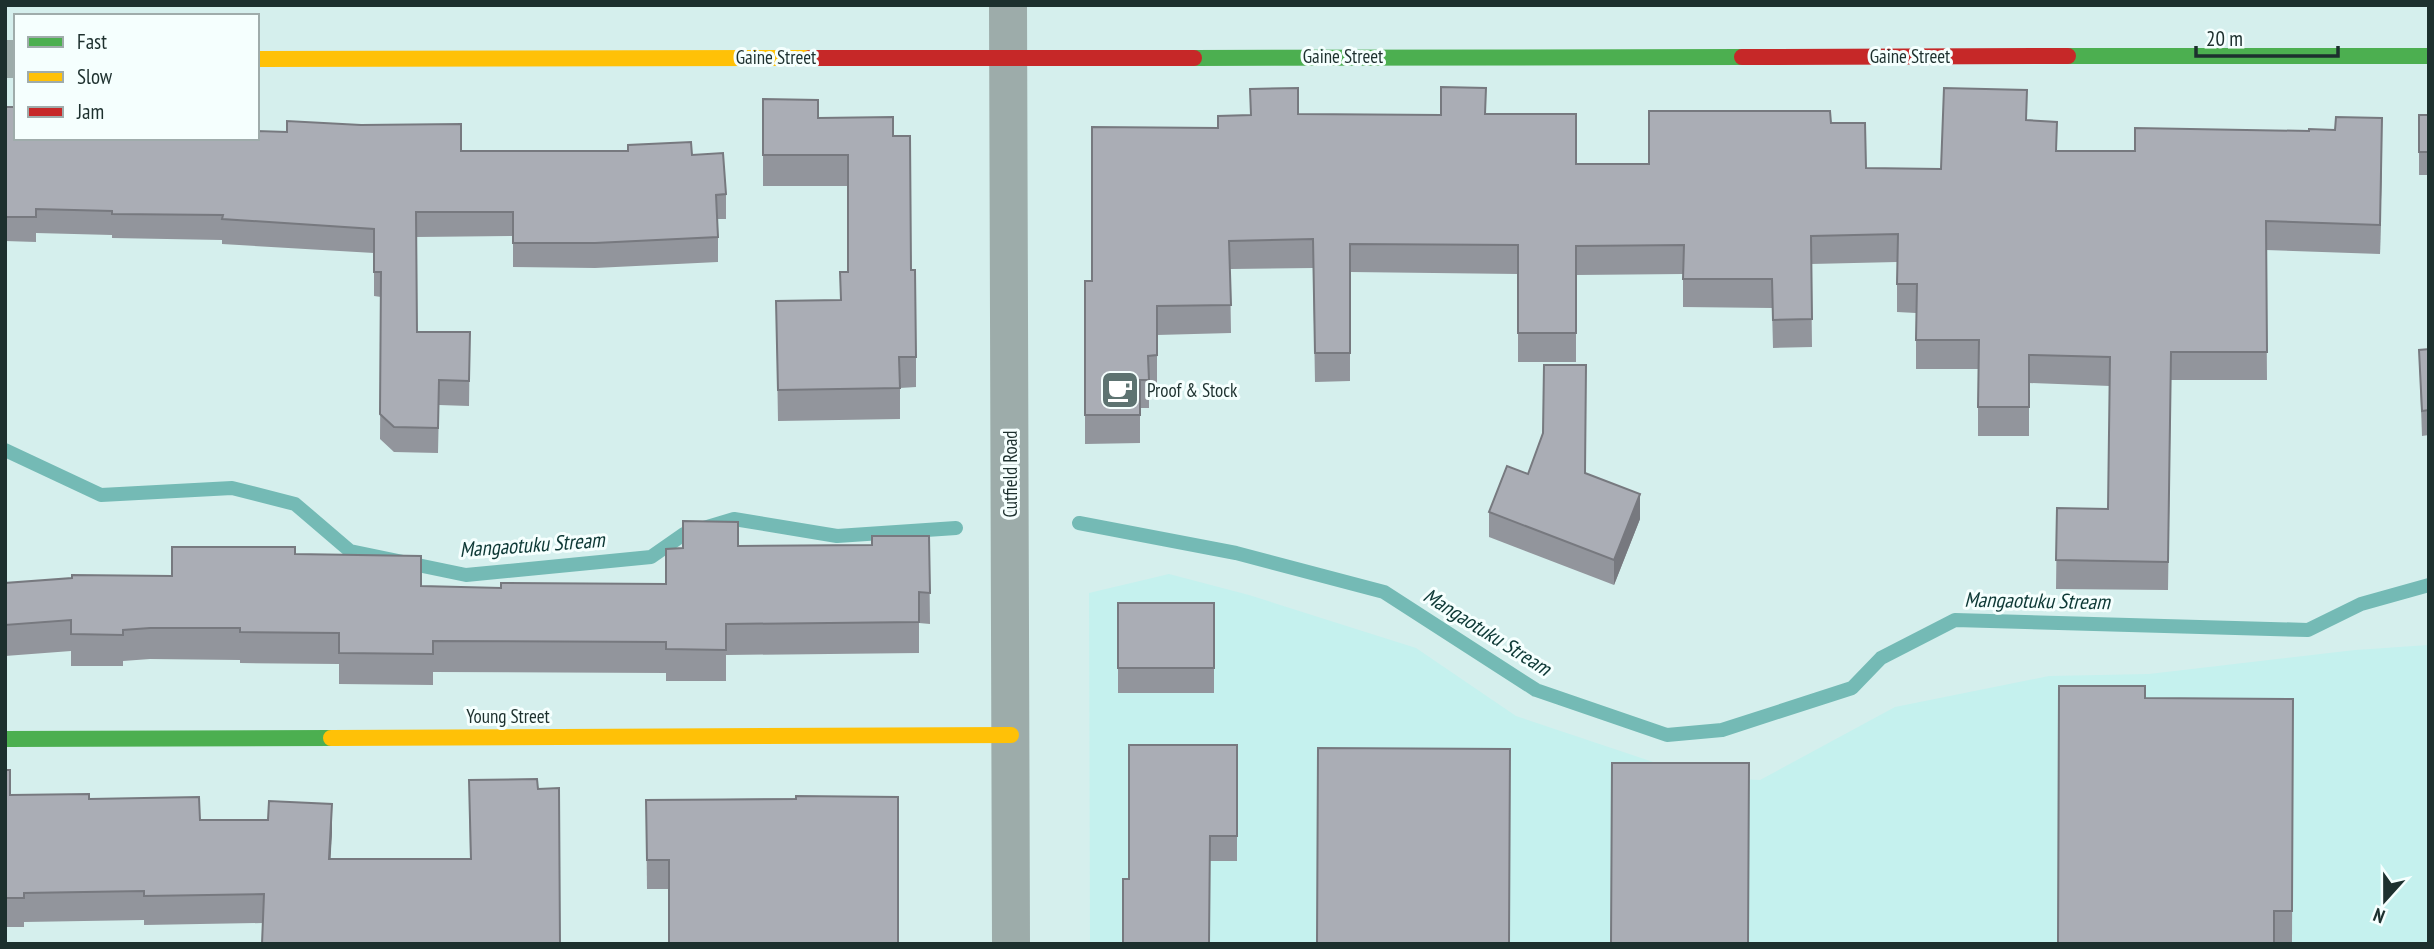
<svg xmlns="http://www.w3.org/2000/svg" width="2434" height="949" viewBox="0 0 2434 949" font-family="'PT Sans Narrow',sans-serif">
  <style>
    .built { fill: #c5f1ee }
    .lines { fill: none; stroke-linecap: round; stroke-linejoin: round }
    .stream { stroke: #74bab5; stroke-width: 14 }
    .street { stroke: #9dacaa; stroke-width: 38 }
    .fast { stroke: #4caf50; stroke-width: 16 }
    .slow { stroke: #ffc107; stroke-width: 16 }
    .jam { stroke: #c62828; stroke-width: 16 }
    .wall { fill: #92959c }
    .shaded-wall { fill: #77797f }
    .building { fill: #aaadb5; stroke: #77797f; stroke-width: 2 }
    .labels { text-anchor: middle; stroke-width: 6; stroke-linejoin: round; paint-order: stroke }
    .street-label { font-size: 19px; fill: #1d302e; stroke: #f5fffe }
    .poi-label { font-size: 19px; fill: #1d302e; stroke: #f5fffe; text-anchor: start }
    .water-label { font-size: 21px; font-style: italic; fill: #0d3835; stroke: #f5fffe }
  </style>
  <rect width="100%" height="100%" fill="#d5efed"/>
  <!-- built -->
  <path class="built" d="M1169 574 1249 595 1416 648 1516 716 1698 777 1760 780 1895 707 2049 676 2149 674 2355 650 2429 645V944H1090L1089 593Z"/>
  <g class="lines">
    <!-- stream -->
    <g class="stream">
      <path d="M5 450 101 495 232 488 295 504 350 551 466 575 651 557 684 534 734 519 837 536 956 528"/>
      <path d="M1079 523 1236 553 1384 592 1536 690 1667 735 1722 730 1852 688 1881 658 1955 620 2308 630 2361 604 2429 585"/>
    </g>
    <!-- street -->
    <g class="street">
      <path d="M1008 5 1011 944"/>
      <path d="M5 59H16"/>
    </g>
    <!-- fast -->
    <g class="fast">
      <path d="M2068 56H2429"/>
      <path d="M1194 58 1742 57"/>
      <path d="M5 739 331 738"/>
    </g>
    <!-- slow -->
    <g class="slow">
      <path d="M257 59 810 58"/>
      <path d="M331 738 1011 735"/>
    </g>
    <!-- jam -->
    <g class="jam">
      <path d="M1742 57 2068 56"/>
      <path d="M810 58H1194"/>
    </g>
  </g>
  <!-- wall -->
  <g class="wall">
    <path d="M1250 89 1298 114 1408 115 1486 114 1576 164H1649L1831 123 1866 168 1941 169 2027 120 2057 151H2135L2382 147 2380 254 2266 250 2267 380H2171L2168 590 2056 589 2057 508 2108 509 2110 386 2029 383V436H1978V369H1916V313L1897 312V262L1811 264 1812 347 1773 348 1772 308 1683 307V274L1576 275V362H1518V274L1350 272V381L1315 382 1313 268 1230 269 1231 333 1157 335V384H1149V408H1140V443L1085 444V281H1092L1218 128 1250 115Z"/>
    <path d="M763 99 818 118 893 136 911 270 916 357V387L900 388V419L778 421 776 301 840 300V272H848V186H763Z"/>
    <path d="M5 107 16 138 461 151 692 155 726 194V219H718V262L595 268 513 267V236L416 237 417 332H470L469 406 439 405 438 453 394 452 380 439 381 297 374 296V253L222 244V240L112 238V235L36 233V242L5 241Z"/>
    <rect x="2419" y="115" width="10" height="60"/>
    <path d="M2429 349V435L2422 436 2419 350Z"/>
    <path d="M1585 473 1640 519 1614 585 1489 537V512L1528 474Z"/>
    <path d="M929 536 930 624 919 623V653L726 655V681H666V673L433 672V685L339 684V664L240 663V660L150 659 123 661V666H71V651L5 656V583L172 576 295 554 421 586 501 588 666 584 738 546 872 545Z"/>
    <rect x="1118" y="603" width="96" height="90"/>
    <path d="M2145 698 2293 699 2292 944H2058Z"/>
    <path d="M1237 745V861H1210L1209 944 1129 879Z"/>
    <path d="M5 770 10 795 89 799 200 820 332 832 330 859H470L469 780 538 789 560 944 263 923 144 925V920L24 922V927H5Z"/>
    <path d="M898 797 669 889H647L646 800Z"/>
  </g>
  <!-- shaded-wall -->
  <g class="shaded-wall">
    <path d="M2382 118V147L2380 254V225Z"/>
    <path d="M1640 494V519L1614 585V560Z"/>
    <path d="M332 804V832L329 888V859Z"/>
  </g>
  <!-- building -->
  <g class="building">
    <path d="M1441 87 1486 88 1485 114H1576V164H1649V111H1830L1831 123H1865L1866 168 1941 169 1944 88 2027 90 2026 120 2057 122 2056 151H2135V128L2309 131V129L2335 130 2336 117 2382 118 2380 225 2266 221 2267 352H2171L2168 562 2056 560 2057 508 2108 509 2110 357 2029 355V407H1978L1979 340H1916L1917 284H1897L1898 234 1811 236 1812 319 1773 320 1772 279H1683L1684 245 1576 246V333H1518V245L1350 244V353H1315L1313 239 1229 241 1231 305 1157 306V355L1148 356 1149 380H1140V415H1085V281H1092V127L1218 128V116L1251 115 1250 89 1298 88V114L1441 115Z"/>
    <path d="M763 99 818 100V118L893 117V136H910L911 270H915L916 357H899L900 388 778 390 776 301 841 300 840 272H848V155H763Z"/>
    <path d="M5 107H16V138H257V131L287 132V121L361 125 461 124V151H628V145L691 142 692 155 723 153 726 194 716 195 718 237 595 243H513V212H416L417 332H470L469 381 439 380 438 428 394 427 380 414 381 272H374V229L222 219 223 215 112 214V211L36 209V217H5Z"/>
    <rect x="2419" y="115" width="10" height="37"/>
    <path d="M2429 349V410L2422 411 2419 350Z"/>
    <path d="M1544 365H1586L1585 473 1640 494 1614 560 1489 512 1507 466 1528 474 1543 433Z"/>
    <path d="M683 521 738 522V546L872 545V536H929L930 593 919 592V622L726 624V650L666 649V642L433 641V654L339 653V633L240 632V628H150L123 630V635L71 634V620L5 625V583L72 578V575L172 576V547H295V554L421 556V586L501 588V583L666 584V549L683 548Z"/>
    <rect x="1118" y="603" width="96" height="65"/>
    <path d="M2059 686H2145V698L2293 699 2292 911H2274V944H2058Z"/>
    <path d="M1129 745H1237V836H1210L1209 944H1123V879H1129Z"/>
    <path d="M1318 748 1510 749 1509 944H1317Z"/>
    <path d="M1612 763H1749L1748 944H1611Z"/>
    <path d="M5 770H10V795L89 794V799L199 797 200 820H268L269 801 332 804 329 859H471L469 780 537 779 538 789 559 788 560 944H262L264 894 144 896V891L24 893V898H5Z"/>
    <path d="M796 796 898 797V944H669V860H647L646 800 796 799Z"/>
  </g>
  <!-- icons -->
  <defs>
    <symbol id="cafe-square" viewBox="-11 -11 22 22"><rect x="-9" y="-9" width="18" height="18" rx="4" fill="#5d7371" stroke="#f5fffe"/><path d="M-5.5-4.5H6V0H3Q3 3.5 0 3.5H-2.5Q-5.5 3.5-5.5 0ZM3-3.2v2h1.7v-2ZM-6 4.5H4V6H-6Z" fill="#fff"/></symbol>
  </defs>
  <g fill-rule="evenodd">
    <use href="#cafe-square" x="1098" y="368" width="44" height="44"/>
  </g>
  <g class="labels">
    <!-- street labels -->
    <g class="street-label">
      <text x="1343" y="63">Gaine Street</text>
      <text x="1910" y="63">Gaine Street</text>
      <text x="776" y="64">Gaine Street</text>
      <text transform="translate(1010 474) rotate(-90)" y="7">Cutfield Road</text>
      <text x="508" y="723">Young Street</text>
    </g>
    <!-- poi labels -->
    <g class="poi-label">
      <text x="1147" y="397">Proof &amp; Stock</text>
    </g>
    <!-- water labels -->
    <g class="water-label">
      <text transform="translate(532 545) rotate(-4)" y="7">Mangaotuku Stream</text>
      <text transform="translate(2037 601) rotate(1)" y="7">Mangaotuku Stream</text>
      <text transform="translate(1487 632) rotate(32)" y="7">Mangaotuku Stream</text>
    </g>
  </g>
  <!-- border -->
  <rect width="2434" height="949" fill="none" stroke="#1d302e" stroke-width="14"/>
  <!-- legend -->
  <rect x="14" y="14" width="245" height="126" fill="#f5fffe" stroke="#9facab" stroke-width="2"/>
  <rect x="28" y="37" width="35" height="10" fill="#4caf50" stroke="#9facab" stroke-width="2"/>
  <text x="77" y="49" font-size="21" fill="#1d302e">Fast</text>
  <rect x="28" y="72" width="35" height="10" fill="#ffc107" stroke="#9facab" stroke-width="2"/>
  <text x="77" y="84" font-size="21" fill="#1d302e">Slow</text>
  <rect x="28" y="107" width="35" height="10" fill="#c62828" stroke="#9facab" stroke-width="2"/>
  <text x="77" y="119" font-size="21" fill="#1d302e">Jam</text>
  <!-- north arrow -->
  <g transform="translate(2385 900) rotate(201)" stroke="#f5fffe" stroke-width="5" paint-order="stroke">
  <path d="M0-5L12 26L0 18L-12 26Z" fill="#1d302e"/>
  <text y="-10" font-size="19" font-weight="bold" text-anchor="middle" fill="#1d302e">N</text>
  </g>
  <!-- scale -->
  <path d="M2196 46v10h142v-10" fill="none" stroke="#1d302e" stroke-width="3.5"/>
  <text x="2206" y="46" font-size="21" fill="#1d302e" stroke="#f5fffe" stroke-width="5" paint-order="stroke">20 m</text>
</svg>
